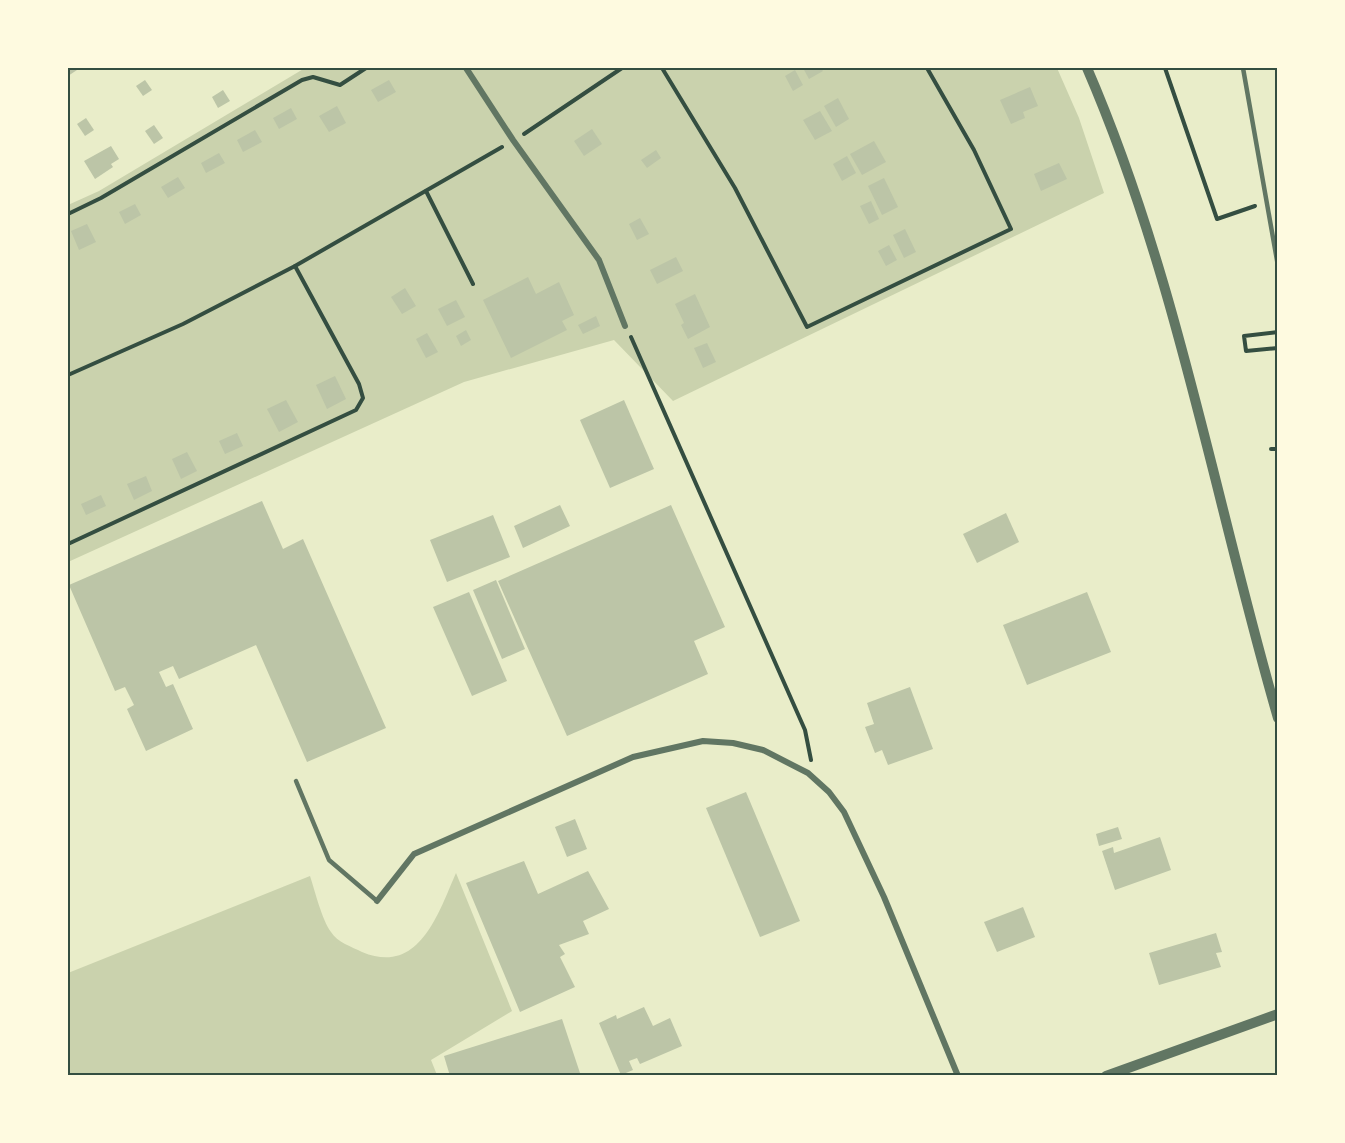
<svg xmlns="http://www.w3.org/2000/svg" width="1345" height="1143" viewBox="0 0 1345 1143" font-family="'IBM Plex Serif',serif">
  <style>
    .green { fill: #cad2ad }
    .building { fill: #bcc5a7 }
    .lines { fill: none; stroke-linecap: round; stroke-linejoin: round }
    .path { stroke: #344e41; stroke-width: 4 }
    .service { stroke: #617663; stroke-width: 4.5 }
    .minor { stroke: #617663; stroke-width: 6 }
    .tertiary { stroke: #617663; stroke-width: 10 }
    .neatline { fill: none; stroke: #344e41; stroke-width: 2 }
  </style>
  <rect width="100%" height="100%" fill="#e9edc9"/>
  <!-- green -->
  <g class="green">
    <path d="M305 68H1057L1079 118 1104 193 673 401 614 340 464 382 68 562V205L99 191Z"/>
    <path d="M456 873 512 1011 431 1060 437 1075H68V973L310 876C315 891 322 920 331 932 337 942 352 947 362 952 419 976 438 914 456 873Z"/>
  </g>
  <!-- building -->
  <g class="building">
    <path d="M68 68H80L68 76Z"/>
    <path d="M803 68H821L823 71 809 79Z"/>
    <path d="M795 70 803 85 793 91 785 76Z"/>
    <path d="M145 80 152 90 143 96 136 86Z"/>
    <path d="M389 80 396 92 378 102 371 90Z"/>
    <path d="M1030 87 1038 106 1023 112 1025 118 1011 124 1000 100Z"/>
    <path d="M223 90 230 101 218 108 212 97Z"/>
    <path d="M838 98 849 119 836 127 824 106Z"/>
    <path d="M337 106 346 123 329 132 319 116Z"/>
    <path d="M291 108 297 119 279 129 273 118Z"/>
    <path d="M820 111 832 131 815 140 803 120Z"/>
    <path d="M86 118 94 130 85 136 77 124Z"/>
    <path d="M154 125 163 138 154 144 145 131Z"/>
    <path d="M592 129 602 144 584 156 574 141Z"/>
    <path d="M255 130 262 142 243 152 237 140Z"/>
    <path d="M874 141 886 162 862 175 850 154Z"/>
    <path d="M111 146 119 159 111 164 113 167 95 179 84 161Z"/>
    <path d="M656 150 661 158 647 168 641 160Z"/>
    <path d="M219 153 225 163 206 173 201 163Z"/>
    <path d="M847 156 856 173 842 181 833 164Z"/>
    <path d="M1059 163 1067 179 1041 191 1034 174Z"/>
    <path d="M178 177 185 188 168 198 161 187Z"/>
    <path d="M884 178 898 207 882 215 868 186Z"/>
    <path d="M871 201 879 219 869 224 860 206Z"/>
    <path d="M135 204 141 215 125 224 119 212Z"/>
    <path d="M640 218 649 234 637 240 629 224Z"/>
    <path d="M87 224 96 242 79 250 71 231Z"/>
    <path d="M905 229 916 252 904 258 893 235Z"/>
    <path d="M889 245 897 260 886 266 878 251Z"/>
    <path d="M676 257 683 271 657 284 650 270Z"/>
    <path d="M528 277 536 294 559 282 574 315 562 321 567 330 511 358 483 300Z"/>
    <path d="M405 288 416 306 402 314 391 297Z"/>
    <path d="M695 294 710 327 688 339 681 325 684 323 675 304Z"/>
    <path d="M456 300 465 317 447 326 438 309Z"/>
    <path d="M596 316 600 326 583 334 578 325Z"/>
    <path d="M466 330 471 340 461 346 456 336Z"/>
    <path d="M427 333 438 352 426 358 416 339Z"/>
    <path d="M707 343 716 362 703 368 694 348Z"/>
    <path d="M335 376 346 399 327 409 316 385Z"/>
    <path d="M286 400 298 422 279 432 267 409Z"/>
    <path d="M624 400 654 469 610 488 580 420Z"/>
    <path d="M237 433 243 446 225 454 219 441Z"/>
    <path d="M187 452 197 471 181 479 172 459Z"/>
    <path d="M146 476 152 491 134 500 127 484Z"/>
    <path d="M101 495 106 506 86 515 81 504Z"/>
    <path d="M262 501 283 549 303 539 386 728 307 762 256 645 179 679 173 666 159 672 166 687 173 684 193 729 146 751 127 709 134 705 125 687 115 691 69 585Z"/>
    <path d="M560 505 570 526 523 548 514 526Z"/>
    <path d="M671 505 725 627 694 641 708 674 567 736 498 581Z"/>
    <path d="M1006 513 1019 542 977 563 963 534Z"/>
    <path d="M493 515 510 557 447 582 430 540Z"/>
    <path d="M496 580 525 649 502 659 473 590Z"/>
    <path d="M469 592 507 681 472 696 433 607Z"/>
    <path d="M1087 592 1111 652 1027 685 1003 625Z"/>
    <path d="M910 687 933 749 888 765 882 750 875 753 865 727 874 724 867 703Z"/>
    <path d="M746 792 800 921 760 937 706 808Z"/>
    <path d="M575 819 587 849 567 857 555 827Z"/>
    <path d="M1118 827 1122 839 1099 846 1096 834Z"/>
    <path d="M1160 837 1171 870 1115 890 1102 851 1113 847 1114 853Z"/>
    <path d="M524 861 538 894 588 871 609 909 583 921 589 934 559 945 565 954 560 957 575 987 520 1012 466 883Z"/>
    <path d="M1023 907 1035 937 997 952 984 922Z"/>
    <path d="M1216 933 1222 952 1216 953 1221 967 1159 985 1149 953Z"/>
    <path d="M644 1007 653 1026 670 1018 682 1046 640 1064 637 1058 629 1061 633 1070 621 1075 599 1023 616 1015 617 1019Z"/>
    <path d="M562 1019 581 1076H450L444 1056Z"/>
  </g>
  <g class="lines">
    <!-- path -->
    <g class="path">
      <path d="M662 68 735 188 807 327 1011 229 974 150 927 68"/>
      <path d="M1165 68 1217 219 1255 206"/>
      <path d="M524 134 622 68"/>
      <path d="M426 191 473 284"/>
      <path d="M68 214 101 198 302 80 313 77 340 85 366 68"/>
      <path d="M1278 332 1244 336 1246 351 1278 348"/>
      <path d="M631 337 805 730 811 760"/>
      <path d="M68 375 183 324 295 266 502 147"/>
      <path d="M1271 449H1278"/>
      <path d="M68 544 356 410 363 398 359 384 295 266"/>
    </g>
    <!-- service -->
    <g class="service">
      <path d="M1243 68 1278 266"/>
      <path d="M296 781 329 860 377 901"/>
    </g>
    <!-- minor -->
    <g class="minor">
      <path d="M466 68 513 140 599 260 625 326"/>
      <path d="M377 901 414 854 633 757 703 741 733 743 763 750 808 773 829 792 844 812 884 897 958 1076"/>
    </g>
    <!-- tertiary -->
    <g class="tertiary">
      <path d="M1087 68C1177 276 1215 501 1278 718"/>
      <path d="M1106 1076 1278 1014"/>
    </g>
  </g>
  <!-- border -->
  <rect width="1345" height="1143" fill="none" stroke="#fefae0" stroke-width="138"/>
  <rect x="69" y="69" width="1207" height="1005" class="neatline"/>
</svg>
